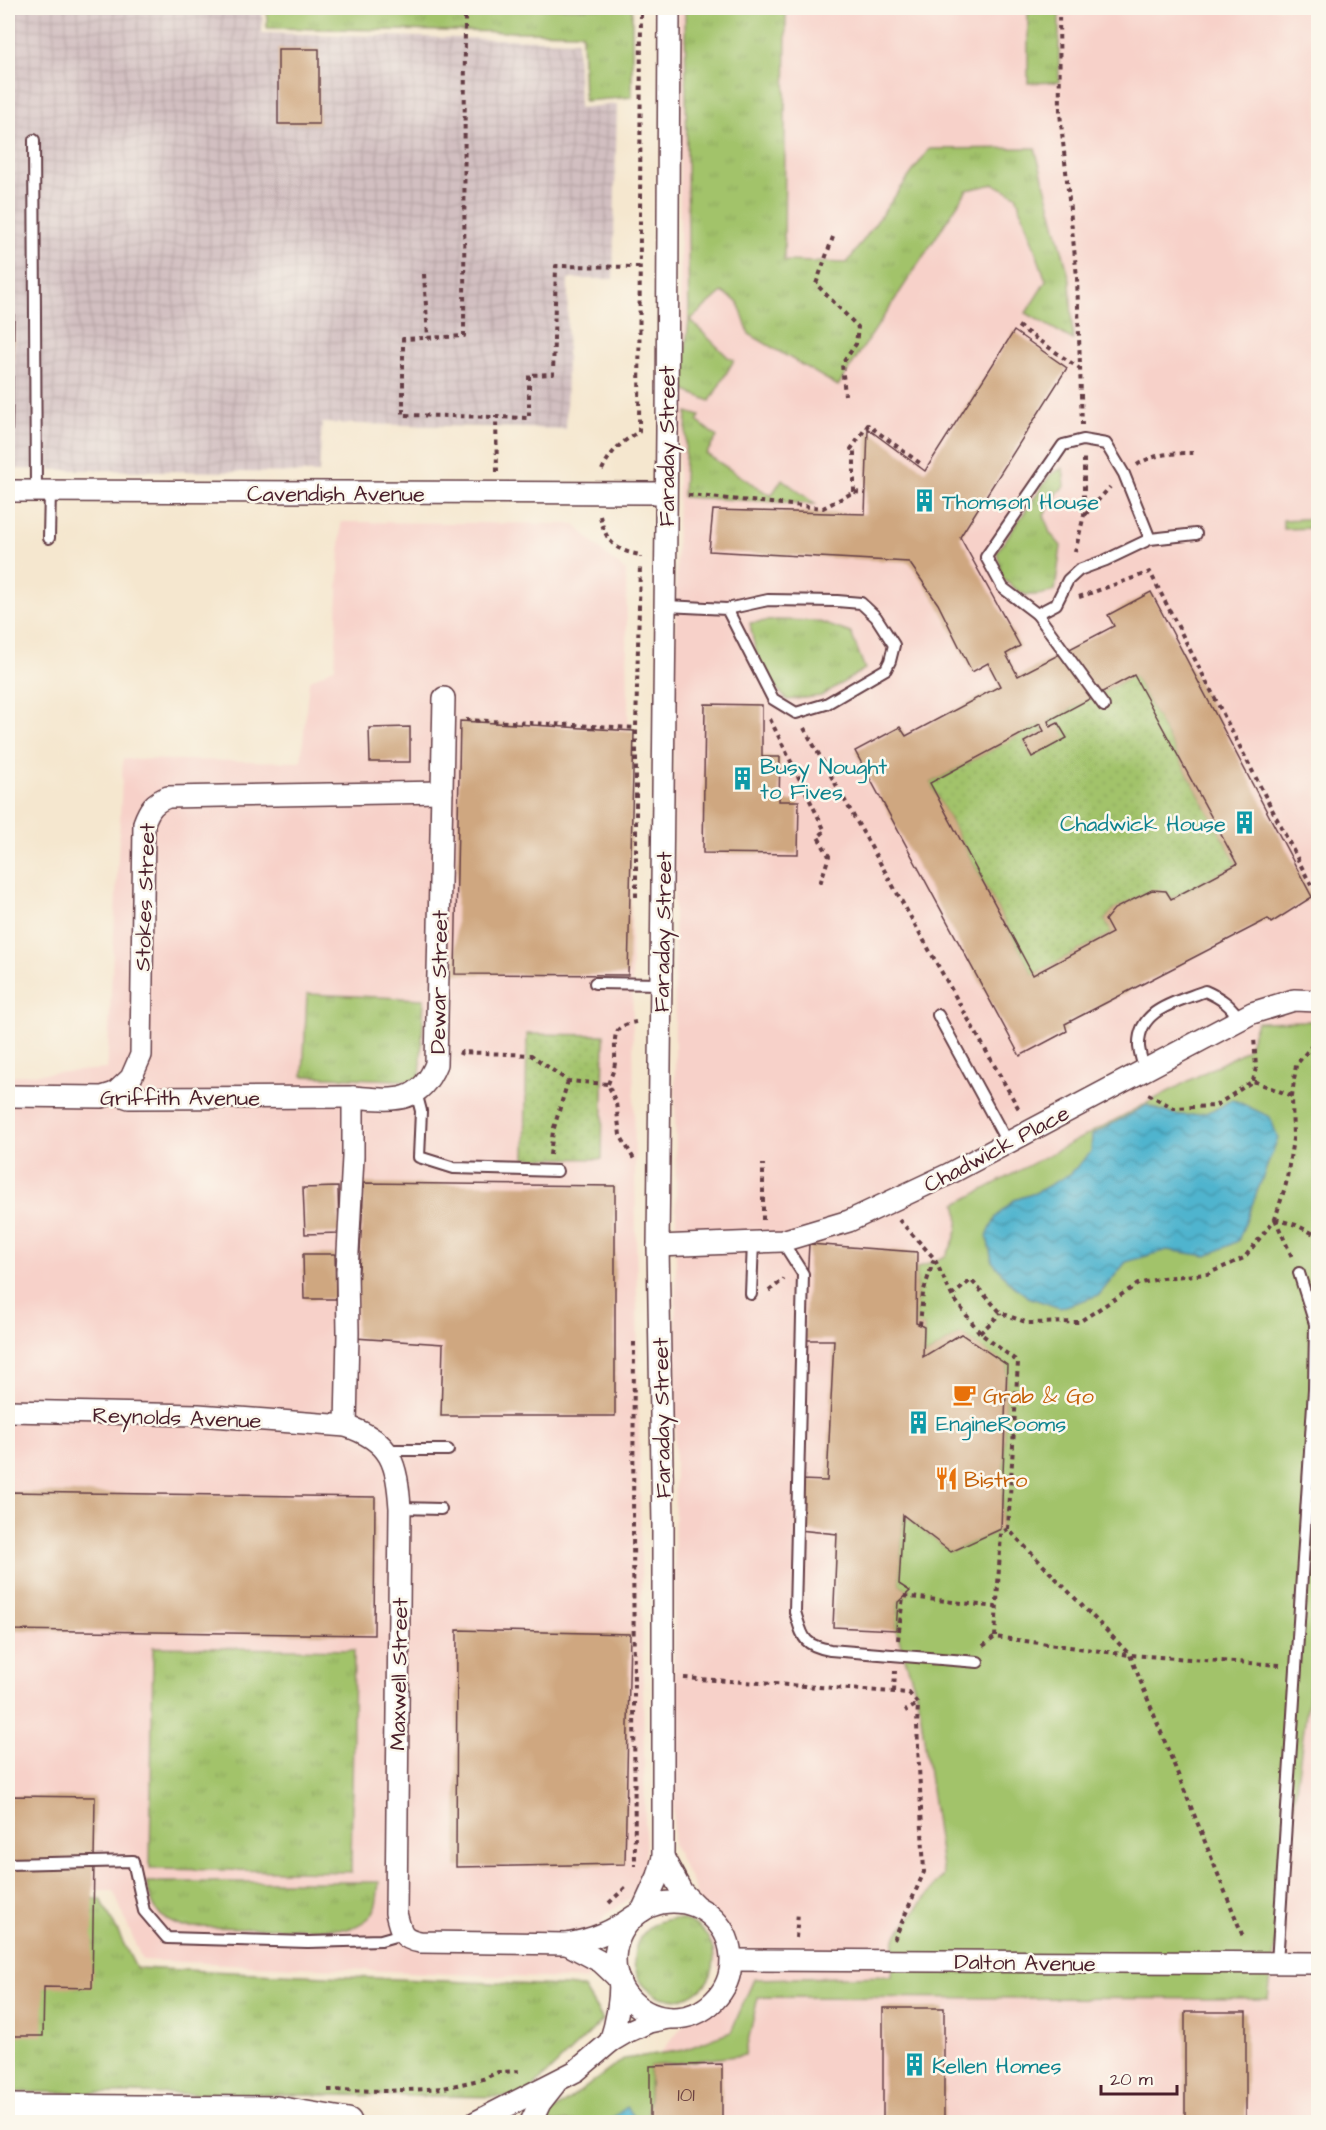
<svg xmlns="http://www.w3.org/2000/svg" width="1326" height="2130" viewBox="0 0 1326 2130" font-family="'Architects Daughter',sans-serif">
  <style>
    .built { fill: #f7d1c9 }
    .industrial { fill: url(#industrial-grid) }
    .grass { fill: url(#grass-tufts); stroke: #76714b; stroke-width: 1.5 }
    .park { fill: #a2c36b; stroke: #76714b; stroke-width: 1.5 }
    .garden { fill: url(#garden-dots); stroke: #76714b; stroke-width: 1.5 }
    .water { fill: url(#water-waves); stroke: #4c6a7c; stroke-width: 1.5 }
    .building { fill: #cfa780; fill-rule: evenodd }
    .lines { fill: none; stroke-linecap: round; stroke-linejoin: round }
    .service-casing { stroke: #643d44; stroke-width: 14 }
    .minor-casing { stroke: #643d44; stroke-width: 24 }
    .tertiary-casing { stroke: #643d44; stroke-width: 30 }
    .path { stroke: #643d44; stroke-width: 4; stroke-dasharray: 4.5 4.5; stroke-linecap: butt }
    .service { stroke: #fff; stroke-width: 10 }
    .minor { stroke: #fff; stroke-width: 21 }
    .tertiary { stroke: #fff; stroke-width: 27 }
    .labels { text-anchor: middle; stroke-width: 5; stroke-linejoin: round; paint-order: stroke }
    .number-label { font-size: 20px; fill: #6b4140 }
    .street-label { font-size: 22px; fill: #4a1f2b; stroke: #fbf7ec }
    .culture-label { font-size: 22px; fill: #0d838f; stroke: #fbf7ec; text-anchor: start }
    .food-label { font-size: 22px; fill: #c56008; stroke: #fbf7ec; text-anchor: start }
  </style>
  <defs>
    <pattern id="industrial-grid" width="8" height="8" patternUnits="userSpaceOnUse" patternTransform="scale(1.5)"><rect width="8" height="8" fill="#d2bfc1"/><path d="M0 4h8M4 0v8" fill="none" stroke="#b6a4a6"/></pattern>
    <pattern id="grass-tufts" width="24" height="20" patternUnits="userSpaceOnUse" patternTransform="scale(1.5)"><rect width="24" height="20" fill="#a2c36b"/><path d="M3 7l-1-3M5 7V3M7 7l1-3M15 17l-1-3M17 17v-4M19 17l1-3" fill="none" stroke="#8da75d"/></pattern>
    <pattern id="garden-dots" width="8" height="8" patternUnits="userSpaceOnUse" patternTransform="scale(1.5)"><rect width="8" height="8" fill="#a2c36b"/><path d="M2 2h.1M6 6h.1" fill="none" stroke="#8da75d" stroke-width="1.8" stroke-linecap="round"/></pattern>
    <pattern id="water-waves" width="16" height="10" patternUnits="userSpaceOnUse" patternTransform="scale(1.5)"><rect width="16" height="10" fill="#4fb4ce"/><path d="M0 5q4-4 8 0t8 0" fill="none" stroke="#4492a7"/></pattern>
  </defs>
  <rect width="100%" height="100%" fill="#fbf7ec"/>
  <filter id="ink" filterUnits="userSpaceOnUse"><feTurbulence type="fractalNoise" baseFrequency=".0167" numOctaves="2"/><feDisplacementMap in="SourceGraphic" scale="12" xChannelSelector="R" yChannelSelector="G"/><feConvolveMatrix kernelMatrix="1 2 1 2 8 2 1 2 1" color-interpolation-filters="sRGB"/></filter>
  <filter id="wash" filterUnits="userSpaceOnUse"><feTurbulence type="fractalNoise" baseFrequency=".008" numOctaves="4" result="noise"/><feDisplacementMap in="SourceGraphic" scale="24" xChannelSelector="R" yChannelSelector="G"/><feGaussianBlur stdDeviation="1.35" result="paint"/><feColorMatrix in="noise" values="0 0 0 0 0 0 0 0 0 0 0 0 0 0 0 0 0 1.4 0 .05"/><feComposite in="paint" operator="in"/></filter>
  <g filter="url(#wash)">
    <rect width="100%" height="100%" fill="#f5e7cf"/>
    <!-- built -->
    <g class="built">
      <path d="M678 8H1318V2122H650V2066L721 1978 694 1887 673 1845 676 1231 673 731 681 337Z"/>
      <path d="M341 522 574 524 607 556 626 571 646 1888 604 1916 587 1980 142 1960 113 1890H8V1076L107 1069 123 759 301 762 309 681 335 667Z"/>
    </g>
    <!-- industrial -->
    <path class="industrial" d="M8 8H263L262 33 577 41 579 108 617 104 613 279H568L566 429 322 423 319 473 8 469Z"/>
    <!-- grass -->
    <g class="grass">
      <path d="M267 8H632V97L584 101 582 33 267 28Z"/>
      <path d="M685 8H786L784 261 847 263 929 149 1035 148 1070 280 1073 340 1026 313 1046 281 1016 195 994 184 967 190 838 386 749 334 738 302 722 292 690 320 729 358 734 360 710 401 681 389 689 320Z"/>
      <path d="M1028 8H1059V82L1028 83Z"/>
      <path d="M687 412 700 416 697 421 717 437 706 454 771 496 782 479 815 504 683 497Z"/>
      <path d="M1063 468 1065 486 1058 492 1044 515 1050 533 1061 546 1055 591C1026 599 1025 597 1002 578L997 552 1051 474Z"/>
      <path d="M1318 518V528L1283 529V520Z"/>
      <path d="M777 620 817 621 851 633 865 669 821 696 787 700C761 671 756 661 750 623Z"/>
      <path d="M307 994 424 999 420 1081 303 1076Z"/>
      <path d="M153 1647 354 1650 351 1872 150 1869Z"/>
      <path d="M146 1882H379C376 1910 377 1919 348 1929L183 1927C155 1916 154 1911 146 1882Z"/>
      <path d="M8 1897 101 1899 136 1968 583 1987 603 2020 523 2097 8 2092Z"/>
      <circle cx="674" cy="1959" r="40"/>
    </g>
    <!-- park -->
    <path class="park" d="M1310 1021 1318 1023V1669H1312L1268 1999 758 1997 745 2055 650 2066 648 2122H548L550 2114 624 2059 684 2050 731 2032 754 1979 892 1976 895 1938 943 1875 919 1702 896 1630 898 1602 910 1591 899 1584 903 1515 951 1552 1001 1529 1007 1366 961 1334 923 1357 924 1327 916 1323 917 1268 946 1256C956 1239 962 1223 956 1204L1247 1050 1257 1022Z"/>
    <!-- garden -->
    <g class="garden">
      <path d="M1134 675 1237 864 1171 899 1166 891 1152 890 1114 909 1105 920 1112 933 1033 975 930 783 1040 724 1044 731 1024 742 1032 756 1066 738 1058 723 1050 727 1048 721Z"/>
      <path d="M527 1034 604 1035 602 1159 525 1158Z"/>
    </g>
    <!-- water -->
    <g class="water">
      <path d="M1232 1099 1270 1117 1278 1138 1238 1241 1207 1256 1167 1250 1126 1262 1099 1295 1060 1308 1028 1297 1009 1282 992 1261 987 1236 996 1217 1014 1200 1035 1193 1070 1174 1091 1152 1092 1135 1147 1105C1176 1119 1205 1120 1232 1099Z"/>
      <path d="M627 2107 638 2122H607Z"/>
    </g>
    <g id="blocks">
      <!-- building -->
      <g class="building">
        <rect x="278" y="49" width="41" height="75"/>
        <path d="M8 311H14L12 452H8Z"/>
        <path d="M1014 331 1067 368 960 537 1020 646 1006 654 1018 676 1114 626 1108 615 1151 592 1312 897 1271 923 1268 919 1065 1024 1067 1031 1020 1056 855 751 900 727 906 736 1000 686 988 663 972 672 938 604 909 562 709 551 713 510 865 514 868 429 925 471ZM1134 675 1237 864 1171 899 1166 891 1152 890 1114 909 1105 920 1112 933 1033 975 930 783 1040 724 1044 731 1024 742 1032 757 1067 738 1058 723 1050 727 1048 721Z"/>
        <path d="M705 704 762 705V757H780L779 801H799L798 854 703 853Z"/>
        <path d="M460 721 634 731 628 975 455 974Z"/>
        <path d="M410 727V762H370L369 728Z"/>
        <path d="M364 1183 615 1186V1416H441L443 1344 355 1338Z"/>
        <path d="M338 1187 339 1233 305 1234 303 1188Z"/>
        <path d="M809 1244 917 1252 916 1323 924 1327 923 1357 961 1334 1007 1365 1001 1529 951 1552 903 1515 899 1584 910 1591 898 1602 896 1630 833 1627 837 1534 799 1530 801 1480 827 1481 834 1340H804Z"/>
        <path d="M303 1254H335L336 1299H304Z"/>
        <path d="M8 1492 375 1497 374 1635 8 1630Z"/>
        <path d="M457 1630 630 1634 625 1864 456 1867Z"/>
        <path d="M8 1796 95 1797 92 1988 44 1987 43 2036H8Z"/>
        <rect x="883" y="2008" width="61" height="114"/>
        <rect x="1185" y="2012" width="61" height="110"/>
        <path d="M722 2064V2122H650V2066Z"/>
      </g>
    </g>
  </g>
  <g filter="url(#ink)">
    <use href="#blocks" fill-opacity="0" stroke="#643d44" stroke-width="1.5"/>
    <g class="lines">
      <defs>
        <g id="service">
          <path d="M34 140 36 491"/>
          <path d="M49 538 50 491"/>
          <path d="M1150 539 1124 474 1106 444 1083 440 1063 445 986 557 1003 588 1037 614 1056 604 1068 580 1079 570 1106 560 1150 539 1196 534"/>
          <path d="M666 606 727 609 768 600 837 601 861 603 876 617 894 645 890 661 886 669 826 704 796 713 773 699 727 609"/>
          <path d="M1037 614 1104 706"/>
          <path d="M595 983 662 984"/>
          <path d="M938 1015 1007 1142"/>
          <path d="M1144 1070C1143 1063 1140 1055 1139 1047 1137 1009 1177 1002 1205 991 1221 998 1231 1005 1240 1020"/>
          <path d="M416 1092 421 1111 419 1157 454 1168 557 1171"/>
          <path d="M782 1241 803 1274 795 1612C803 1637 802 1645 830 1650L978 1662"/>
          <path d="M751 1294 753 1242"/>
          <path d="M386 1450H448"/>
          <path d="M400 1508 441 1509"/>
          <path d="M8 1864 133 1861 144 1911 167 1938 308 1942 381 1940 402 1934"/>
          <path d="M1277 1963 1314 1389 1315 1324 1299 1273"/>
        </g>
        <g id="minor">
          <path d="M8 491 664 493"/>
          <path d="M115 1093 131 1078 141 1055 144 823C149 809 154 802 168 797L442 792"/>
          <path d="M8 1096 102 1097 115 1093 129 1098 353 1097"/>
          <path d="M658 1246 782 1241 849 1221 949 1174 1252 1013 1294 1000 1318 1001"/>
          <path d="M8 1411 198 1415 346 1426C392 1441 397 1464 400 1508L396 1913C401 1931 400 1938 420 1942L567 1944C595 1939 611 1932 634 1916"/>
          <path d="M346 1426 348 1333 347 1271 353 1157V1097C392 1100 419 1106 436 1064L444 698"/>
          <path d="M663 1857 682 1892 696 1906"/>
          <circle cx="673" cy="1960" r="58"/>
          <path d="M642 1911 658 1876 663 1857V1525L658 1246 667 432 669 8"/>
          <path d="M567 1944 601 1962 618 1978"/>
          <path d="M732 1960 1318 1963"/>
          <path d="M610 2042C617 2021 620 2004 620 1982"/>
          <path d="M476 2122 576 2071 610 2042 627 2032 649 2022 668 2018"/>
          <path d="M531 2122 540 2103 555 2084"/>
        </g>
        <path id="tertiary" d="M8 2108 277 2110 348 2122"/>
      </defs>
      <!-- service casing -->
      <use href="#service" class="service-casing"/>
      <!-- minor casing -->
      <use href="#minor" class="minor-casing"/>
      <!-- tertiary casing -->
      <use href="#tertiary" class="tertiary-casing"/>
      <!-- path -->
      <g class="path">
        <path d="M465 8 464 336 403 339V415L496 417"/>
        <path d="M1059 8 1060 113 1077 277 1082 425"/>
        <path d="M833 237 816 284 858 327 856 344 842 364 845 395"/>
        <path d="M424 274 428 338"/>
        <path d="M1018 326 1080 369"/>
        <path d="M1137 465C1155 453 1174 453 1196 453"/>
        <path d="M602 470C610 452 622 441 639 432L641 8"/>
        <path d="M497 472 496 417 529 418V375L553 374 556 266 640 267"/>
        <path d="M854 492V449H851L868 425 921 464 919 467"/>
        <path d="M688 495 823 508 854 492 866 493"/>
        <path d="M1085 515 1110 487"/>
        <path d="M600 516C606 542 614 550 640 555V558"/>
        <path d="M1075 552 1084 515V456"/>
        <path d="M1079 597 1150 572 1313 889 1318 890"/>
        <path d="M770 719 825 831 818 837 829 856 820 884"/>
        <path d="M466 720 636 728"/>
        <path d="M804 728 1020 1111"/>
        <path d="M636 897V728L640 565"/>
        <path d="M460 1055 461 1052 531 1055 568 1081 608 1084 616 1103 620 1135 635 1161"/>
        <path d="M1253 1081 1256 1068 1254 1037"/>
        <path d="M608 1084C611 1076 615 1069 615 1061 616 1038 609 1027 636 1022"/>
        <path d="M1148 1094 1174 1108 1215 1106 1253 1081 1292 1096"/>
        <path d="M550 1155 553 1131 568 1081"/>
        <path d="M1275 1219 1292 1257"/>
        <path d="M1275 1219 1296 1225 1318 1236"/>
        <path d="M763 1220V1164"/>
        <path d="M899 1220 934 1258 952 1296 980 1333 1018 1362 1008 1529 1130 1655 1244 1939"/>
        <path d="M769 1291 784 1279"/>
        <path d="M952 1296 971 1280 1001 1313 1028 1323 1079 1322 1138 1284 1162 1278 1207 1274 1244 1258 1275 1219 1286 1184 1293 1139 1292 1096 1296 1065 1318 1038"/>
        <path d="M920 1325 923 1293 934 1259"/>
        <path d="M980 1333 1001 1313"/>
        <path d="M634 1342 633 1524 635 1866"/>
        <path d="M995 1637 1001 1533 1008 1529"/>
        <path d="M898 1640 903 1596 996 1607"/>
        <path d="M983 1646 995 1637 1130 1655 1280 1665"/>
        <path d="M684 1678 909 1693 918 1704 905 1711"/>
        <path d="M894 1692 895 1671"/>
        <path d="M609 1903 627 1886"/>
        <path d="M796 1938 798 1912"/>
        <path d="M894 1940 924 1872 917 1725 918 1704"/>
        <path d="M328 2090 388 2091 444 2088 483 2079 498 2072 522 2071"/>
      </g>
      <!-- service -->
      <use href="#service" class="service"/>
      <!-- minor -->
      <use href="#minor" class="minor"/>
      <!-- tertiary -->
      <use href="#tertiary" class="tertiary"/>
    </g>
  </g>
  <!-- icons -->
  <defs>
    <symbol id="building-bare" viewBox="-9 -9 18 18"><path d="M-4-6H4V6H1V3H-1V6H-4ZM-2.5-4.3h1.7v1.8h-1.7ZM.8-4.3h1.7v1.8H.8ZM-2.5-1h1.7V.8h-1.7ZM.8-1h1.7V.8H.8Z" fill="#0f9aa8" stroke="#fbf7ec" stroke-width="2.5" paint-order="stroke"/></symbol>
    <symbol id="cafe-bare" viewBox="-9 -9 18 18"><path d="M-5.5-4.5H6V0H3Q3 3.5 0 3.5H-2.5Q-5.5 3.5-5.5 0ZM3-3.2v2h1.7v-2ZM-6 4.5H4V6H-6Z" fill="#e8710a" stroke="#fbf7ec" stroke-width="2.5" paint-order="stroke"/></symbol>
    <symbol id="restaurant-bare" viewBox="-9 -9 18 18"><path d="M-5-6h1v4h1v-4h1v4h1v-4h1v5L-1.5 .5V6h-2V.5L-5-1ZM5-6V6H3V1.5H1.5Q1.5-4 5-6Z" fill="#e8710a" stroke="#fbf7ec" stroke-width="2.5" paint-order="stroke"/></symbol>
  </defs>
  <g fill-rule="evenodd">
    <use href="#building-bare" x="908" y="484" width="33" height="33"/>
    <use href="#building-bare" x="726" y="762" width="33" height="33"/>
    <use href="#building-bare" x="1228" y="806" width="33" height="33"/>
    <use href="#cafe-bare" x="948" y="1378" width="33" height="33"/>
    <use href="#building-bare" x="902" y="1406" width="33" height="33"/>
    <use href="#restaurant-bare" x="930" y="1462" width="33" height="33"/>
    <use href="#building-bare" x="898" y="2048" width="33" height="33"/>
  </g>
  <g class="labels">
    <!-- number labels -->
    <g class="number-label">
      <text x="686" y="2101">101</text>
    </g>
    <!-- street labels -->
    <g class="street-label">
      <text transform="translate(666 446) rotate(-90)" y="8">Faraday Street</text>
      <text x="336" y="501">Cavendish Avenue</text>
      <text transform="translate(144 897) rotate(-88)" y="8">Stokes Street</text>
      <text transform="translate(662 932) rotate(-89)" y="8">Faraday Street</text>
      <text transform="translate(438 982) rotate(-89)" y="8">Dewar Street</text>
      <text x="180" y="1105">Griffith Avenue</text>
      <text transform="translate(996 1148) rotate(-28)" y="8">Chadwick Place</text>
      <text transform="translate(177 1417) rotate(2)" y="8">Reynolds Avenue</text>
      <text transform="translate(661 1418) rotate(-91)" y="8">Faraday Street</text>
      <text transform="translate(398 1674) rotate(-89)" y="8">Maxwell Street</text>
      <text transform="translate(1025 1962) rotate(1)" y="8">Dalton Avenue</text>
    </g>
    <!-- culture labels -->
    <g class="culture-label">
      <text x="942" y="509">Thomson House</text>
      <text x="760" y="774">Busy Nought<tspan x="760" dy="25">to Fives</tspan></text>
      <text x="1226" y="831" text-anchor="end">Chadwick House</text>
      <text x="936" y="1431">EngineRooms</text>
      <text x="932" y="2073">Kellen Homes</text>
    </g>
    <!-- food labels -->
    <g class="food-label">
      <text x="983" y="1403">Grab &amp; Go</text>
      <text x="964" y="1487">Bistro</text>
    </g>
  </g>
  <!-- margin -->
  <rect width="1326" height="2130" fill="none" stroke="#fbf7ec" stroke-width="30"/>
  <!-- scale -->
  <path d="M1101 2085v9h76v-9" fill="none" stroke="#4a1f2b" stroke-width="3"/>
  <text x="1110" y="2085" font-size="18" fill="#4a1f2b" stroke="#fbf7ec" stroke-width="4.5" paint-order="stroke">20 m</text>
</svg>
